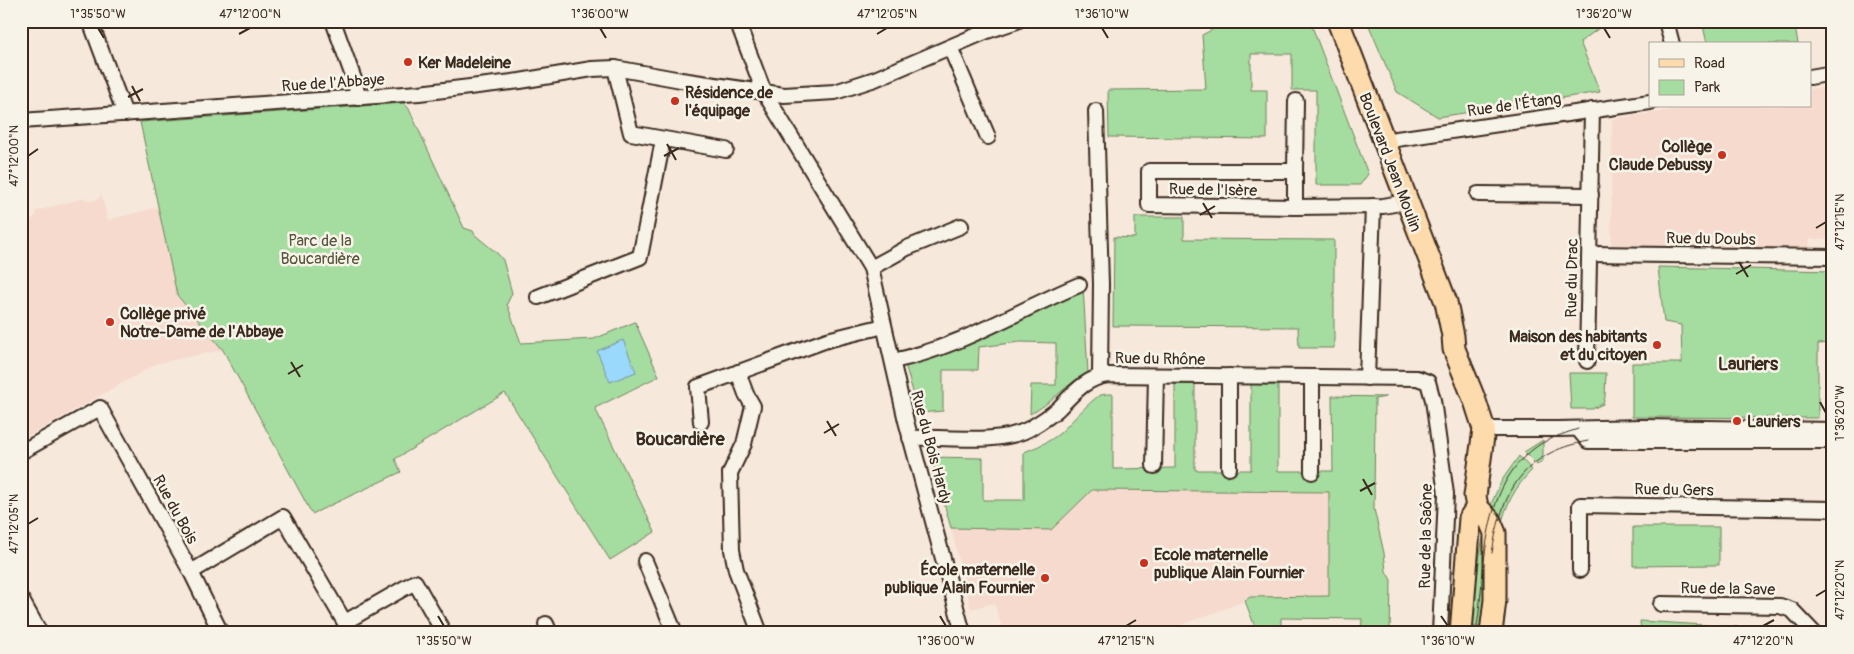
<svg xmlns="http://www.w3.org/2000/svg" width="1854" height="654" viewBox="0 0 1854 654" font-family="Pangolin,sans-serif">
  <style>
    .built { fill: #f6dace }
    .green { fill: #a5dc9f; stroke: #70835e }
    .water { fill: #9bd9fc; stroke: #7593a3 }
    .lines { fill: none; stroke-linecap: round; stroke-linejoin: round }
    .minor-casing { stroke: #3b2a1e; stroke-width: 18 }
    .primary-casing { stroke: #3b2a1e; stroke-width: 25 }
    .minor { stroke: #f7f3e8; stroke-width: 14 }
    .primary { stroke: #fedbac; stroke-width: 21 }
    .tram { stroke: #3b2a1e; stroke-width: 1 }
    .ticks { fill: none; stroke: #3b2a1e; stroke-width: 2 }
    .poi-dot { fill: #c8321e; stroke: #f7f3e8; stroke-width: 2 }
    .labels { text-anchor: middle; stroke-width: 5; stroke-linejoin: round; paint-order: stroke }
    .poi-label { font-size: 16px; font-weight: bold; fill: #3b2a1e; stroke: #f7f3e8; text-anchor: start }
    .street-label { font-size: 16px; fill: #3b2a1e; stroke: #f7f3e8 }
    .park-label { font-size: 16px; fill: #56563e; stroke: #f7f3e8 }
    .neighbourhood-label { font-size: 18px; font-weight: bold; fill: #3b2a1e; stroke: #f7f3e8 }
    .neatline { fill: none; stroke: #3b2a1e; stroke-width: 2 }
    .ticks-label { font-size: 12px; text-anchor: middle; fill: #3b2a1e }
  </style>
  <rect width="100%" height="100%" fill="#f7e8dc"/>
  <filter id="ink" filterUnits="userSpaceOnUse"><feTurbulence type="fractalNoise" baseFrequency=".02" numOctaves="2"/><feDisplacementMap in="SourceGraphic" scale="10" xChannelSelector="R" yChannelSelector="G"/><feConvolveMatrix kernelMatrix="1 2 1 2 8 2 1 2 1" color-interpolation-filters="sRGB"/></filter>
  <g filter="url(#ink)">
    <!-- built -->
    <g class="built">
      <path d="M1833 86V239H1810L1809 249 1611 247 1612 119 1699 106H1810V89Z"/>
      <path d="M101 194 108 220 158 207 177 295 223 350 158 363 21 440V221L34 218 36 215V211L84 198 89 201 98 199Z"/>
      <path d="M1092 489 1329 492V597H1250L1245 601 1160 633H1004L994 603 971 609 951 528 1051 530Z"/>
    </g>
    <!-- green -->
    <g class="green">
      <path d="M1229 21H1310L1368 174 1360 185H1316V90H1292V54H1251V90H1267V139L1109 137 1108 90 1206 89 1202 35Z"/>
      <path d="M1367 21H1609L1580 42 1600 92 1438 117 1397 92Z"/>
      <path d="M1702 21H1794L1798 44H1707Z"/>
      <path d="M404 103 409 109 464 228 473 231 475 235 498 254 503 260 512 293 507 304 521 343 594 339 635 322 659 376 595 408 655 532 610 560 505 393 395 459 401 472 312 514 223 350 177 295 140 122Z"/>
      <path d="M1135 217H1184V239L1334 240V348H1299L1298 327 1113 326 1114 237 1135 238Z"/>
      <path d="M1658 267 1833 271V343L1818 344V418L1632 417V363H1682L1681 325 1664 322Z"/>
      <path d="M1083 286 1088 373C1065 384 1053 403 1030 414L1031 385H1056V343L1020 342 979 347 978 370H943V411L919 413 905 364Z"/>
      <path d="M1569 373H1606L1605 397 1603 404 1592 409H1571Z"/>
      <path d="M1175 384H1195V470H1251V384L1278 385V471H1333L1332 396 1386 397 1375 399 1374 509 1384 553 1386 571 1391 580 1390 633H1361L1362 619 1281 618V627H1255L1245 601 1250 597 1329 596V492L1092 490 1051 530 951 528 931 457 983 458V500H1024V452C1037 447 1049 442 1060 433 1069 425 1092 398 1101 395 1104 394 1109 394 1113 394V469L1175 468Z"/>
      <path d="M1543 440V461L1537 465 1524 452Z"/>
      <path d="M1519 456 1532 470C1515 487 1505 506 1500 530L1490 506 1502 480Z"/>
      <path d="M1485 526 1490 629 1471 626 1480 554Z"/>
      <path d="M1633 527H1719V565L1633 566Z"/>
      <path d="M1640 621 1738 627V633H1641Z"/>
    </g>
    <!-- water -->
    <path class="water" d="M623 340 636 372 610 382 597 351Z"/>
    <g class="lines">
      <defs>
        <g id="minor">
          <path d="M90 21 125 114"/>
          <path d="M333 21 355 82 358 98"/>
          <path d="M737 21 764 92 871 268 906 421 963 633"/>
          <path d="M1666 21 1672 44"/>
          <path d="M950 47 988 137"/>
          <path d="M615 68 631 133 726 150"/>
          <path d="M1810 77 1833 73"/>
          <path d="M1296 101 1295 171H1149V205L1295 207 1383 206 1406 202"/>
          <path d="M1096 111 1101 284 1100 376"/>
          <path d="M21 121 419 93 520 81 592 69 615 68 681 80 784 95 835 92 875 79 987 31 1017 21"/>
          <path d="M1383 141 1650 102"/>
          <path d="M1478 194 1591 195"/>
          <path d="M1295 207V171"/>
          <path d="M1590 254 1833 257"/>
          <path d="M871 268 907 248 961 226"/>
          <path d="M538 297 640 257 663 140"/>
          <path d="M893 361C961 347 1016 311 1079 285"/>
          <path d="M1587 361 1592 110"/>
          <path d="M738 372 746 394 753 406 744 444 730 473 732 550 736 570 760 633"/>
          <path d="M1229 376V468"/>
          <path d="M1312 378V472"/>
          <path d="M1367 378 1373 206"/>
          <path d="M701 422 698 387 827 340 884 326"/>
          <path d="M1484 429H1559L1642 427 1833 430"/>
          <path d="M1578 429 1588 441H1833"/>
          <path d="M910 438C945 436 998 445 1029 429 1039 423 1049 417 1058 409 1073 394 1085 378 1108 375L1417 378 1428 382 1433 400 1446 494 1440 633"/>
          <path d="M21 452 100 408 191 572 219 629 213 633"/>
          <path d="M1154 466 1156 376"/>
          <path d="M645 561 675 633"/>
          <path d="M1580 570V505L1833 509"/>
          <path d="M191 572 283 517 351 633"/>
          <path d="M21 599 40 633"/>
          <path d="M1661 604 1780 606 1792 610 1814 633"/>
          <path d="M345 622 415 582 444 633"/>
          <path d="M546 624 550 633"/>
        </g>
        <g id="primary">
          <path d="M1338 21 1446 302 1453 336 1454 349 1475 401 1484 429 1475 496 1477 507 1490 521 1495 533V600L1491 633"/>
          <path d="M1461 633 1470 518 1477 507"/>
        </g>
      </defs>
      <!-- minor casing -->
      <use href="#minor" class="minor-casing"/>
      <!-- primary casing -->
      <use href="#primary" class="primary-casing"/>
      <!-- minor -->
      <use href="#minor" class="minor"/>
      <!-- primary -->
      <use href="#primary" class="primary"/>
      <!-- tram -->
      <g class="tram">
        <path d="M1492 553C1502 492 1522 453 1588 441"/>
        <path d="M1476 633C1487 568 1478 483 1542 443 1553 437 1566 433 1578 429"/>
      </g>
    </g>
  </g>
  <!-- ticks -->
  <path class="ticks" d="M98 28 104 38M600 28 606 38M1102 28 1108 38M1604 28 1610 38M239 34 250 28M877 34 887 28M132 86 140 101M128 97 143 89M667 144 676 160M28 156 38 149M664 156 679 148M1203 203 1212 218M1200 215 1215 206M1816 228 1826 222M1739 262 1748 277M1736 274 1751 265M291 362 300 377M288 374 303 365M1820 402 1826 413M827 421 836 436M824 433 839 424M1363 479 1372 495M1360 491 1375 483M28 524 38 518M1816 596 1826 590M438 616 444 626M940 616 946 626M1441 616 1448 626M1126 626 1136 620M1763 626 1774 620"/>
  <!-- markers -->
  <g class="poi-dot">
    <circle cx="408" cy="62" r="5"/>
    <circle cx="675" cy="101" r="5"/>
    <circle cx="1722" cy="155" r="5"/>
    <circle cx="110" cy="322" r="5"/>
    <circle cx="1657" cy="345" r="5"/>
    <circle cx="1737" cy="421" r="5"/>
    <circle cx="1144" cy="563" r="5"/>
    <circle cx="1045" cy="578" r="5"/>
  </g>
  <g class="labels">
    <!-- poi labels -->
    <g class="poi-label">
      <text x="418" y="68">Ker Madeleine</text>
      <text x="685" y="98">Résidence de<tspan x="685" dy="18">l'équipage</tspan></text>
      <text x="1712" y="152" text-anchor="end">Collège<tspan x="1712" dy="18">Claude Debussy</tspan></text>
      <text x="120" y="319">Collège privé<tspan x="120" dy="18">Notre-Dame de l'Abbaye</tspan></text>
      <text x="1647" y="342" text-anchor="end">Maison des habitants<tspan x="1647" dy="18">et du citoyen</tspan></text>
      <text x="1747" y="427">Lauriers</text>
      <text x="1154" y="560">Ecole maternelle<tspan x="1154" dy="18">publique Alain Fournier</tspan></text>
      <text x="1035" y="575" text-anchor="end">École maternelle<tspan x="1035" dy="18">publique Alain Fournier</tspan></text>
    </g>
    <!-- street labels -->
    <g class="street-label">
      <text transform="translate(333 82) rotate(-4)" y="6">Rue de l'Abbaye</text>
      <text transform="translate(1514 104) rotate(-8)" y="6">Rue de l'Étang</text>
      <text transform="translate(1391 162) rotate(69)" y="6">Boulevard Jean Moulin</text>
      <text transform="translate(1213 189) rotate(1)" y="6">Rue de l'Isère</text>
      <text transform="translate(1711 238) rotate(1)" y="6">Rue du Doubs</text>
      <text transform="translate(1571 278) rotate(-89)" y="6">Rue du Drac</text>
      <text transform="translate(1160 358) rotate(1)" y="6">Rue du Rhône</text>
      <text transform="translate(932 447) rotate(75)" y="6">Rue du Bois Hardy</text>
      <text transform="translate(1674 489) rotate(1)" y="6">Rue du Gers</text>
      <text transform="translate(176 509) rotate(61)" y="6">Rue du Bois</text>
      <text transform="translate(1425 536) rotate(-89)" y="6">Rue de la Saône</text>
      <text transform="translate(1728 588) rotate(1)" y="6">Rue de la Save</text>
    </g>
    <!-- park labels -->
    <g class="park-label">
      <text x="320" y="246">Parc de la<tspan x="320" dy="18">Boucardière</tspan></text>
    </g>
    <!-- neighbourhood labels -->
    <g class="neighbourhood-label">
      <text x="1748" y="370">Lauriers</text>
      <text x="680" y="445">Boucardière</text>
    </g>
  </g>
  <!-- margin -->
  <rect width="1854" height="654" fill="none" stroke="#f7f3e8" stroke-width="55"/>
  <!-- legend -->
  <rect x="1649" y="42" width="162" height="65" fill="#f7f3e8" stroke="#aca397"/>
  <rect x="1659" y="59" width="25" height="8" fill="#fedbac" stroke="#aca397"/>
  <text x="1694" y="68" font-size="15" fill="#3b2a1e">Road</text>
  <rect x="1659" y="80" width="25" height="15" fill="#a5dc9f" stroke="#aca397"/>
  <text x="1694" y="92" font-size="15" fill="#3b2a1e">Park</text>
  <rect x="28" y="28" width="1798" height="598" class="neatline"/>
  <g class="ticks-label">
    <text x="98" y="18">1°35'50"W</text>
    <text x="250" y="18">47°12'00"N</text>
    <text x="600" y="18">1°36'00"W</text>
    <text x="887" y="18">47°12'05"N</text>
    <text x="1102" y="18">1°36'10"W</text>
    <text x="1604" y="18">1°36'20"W</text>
    <text transform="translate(14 156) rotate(-90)" y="4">47°12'00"N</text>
    <text transform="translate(1840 222) rotate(-90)" y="4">47°12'15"N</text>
    <text transform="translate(1840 413) rotate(-90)" y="4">1°36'20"W</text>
    <text transform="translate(14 524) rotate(-90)" y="4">47°12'05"N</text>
    <text transform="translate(1840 590) rotate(-90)" y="4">47°12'20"N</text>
    <text x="444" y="645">1°35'50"W</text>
    <text x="946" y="645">1°36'00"W</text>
    <text x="1126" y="645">47°12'15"N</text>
    <text x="1448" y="645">1°36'10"W</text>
    <text x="1763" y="645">47°12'20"N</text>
  </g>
</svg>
